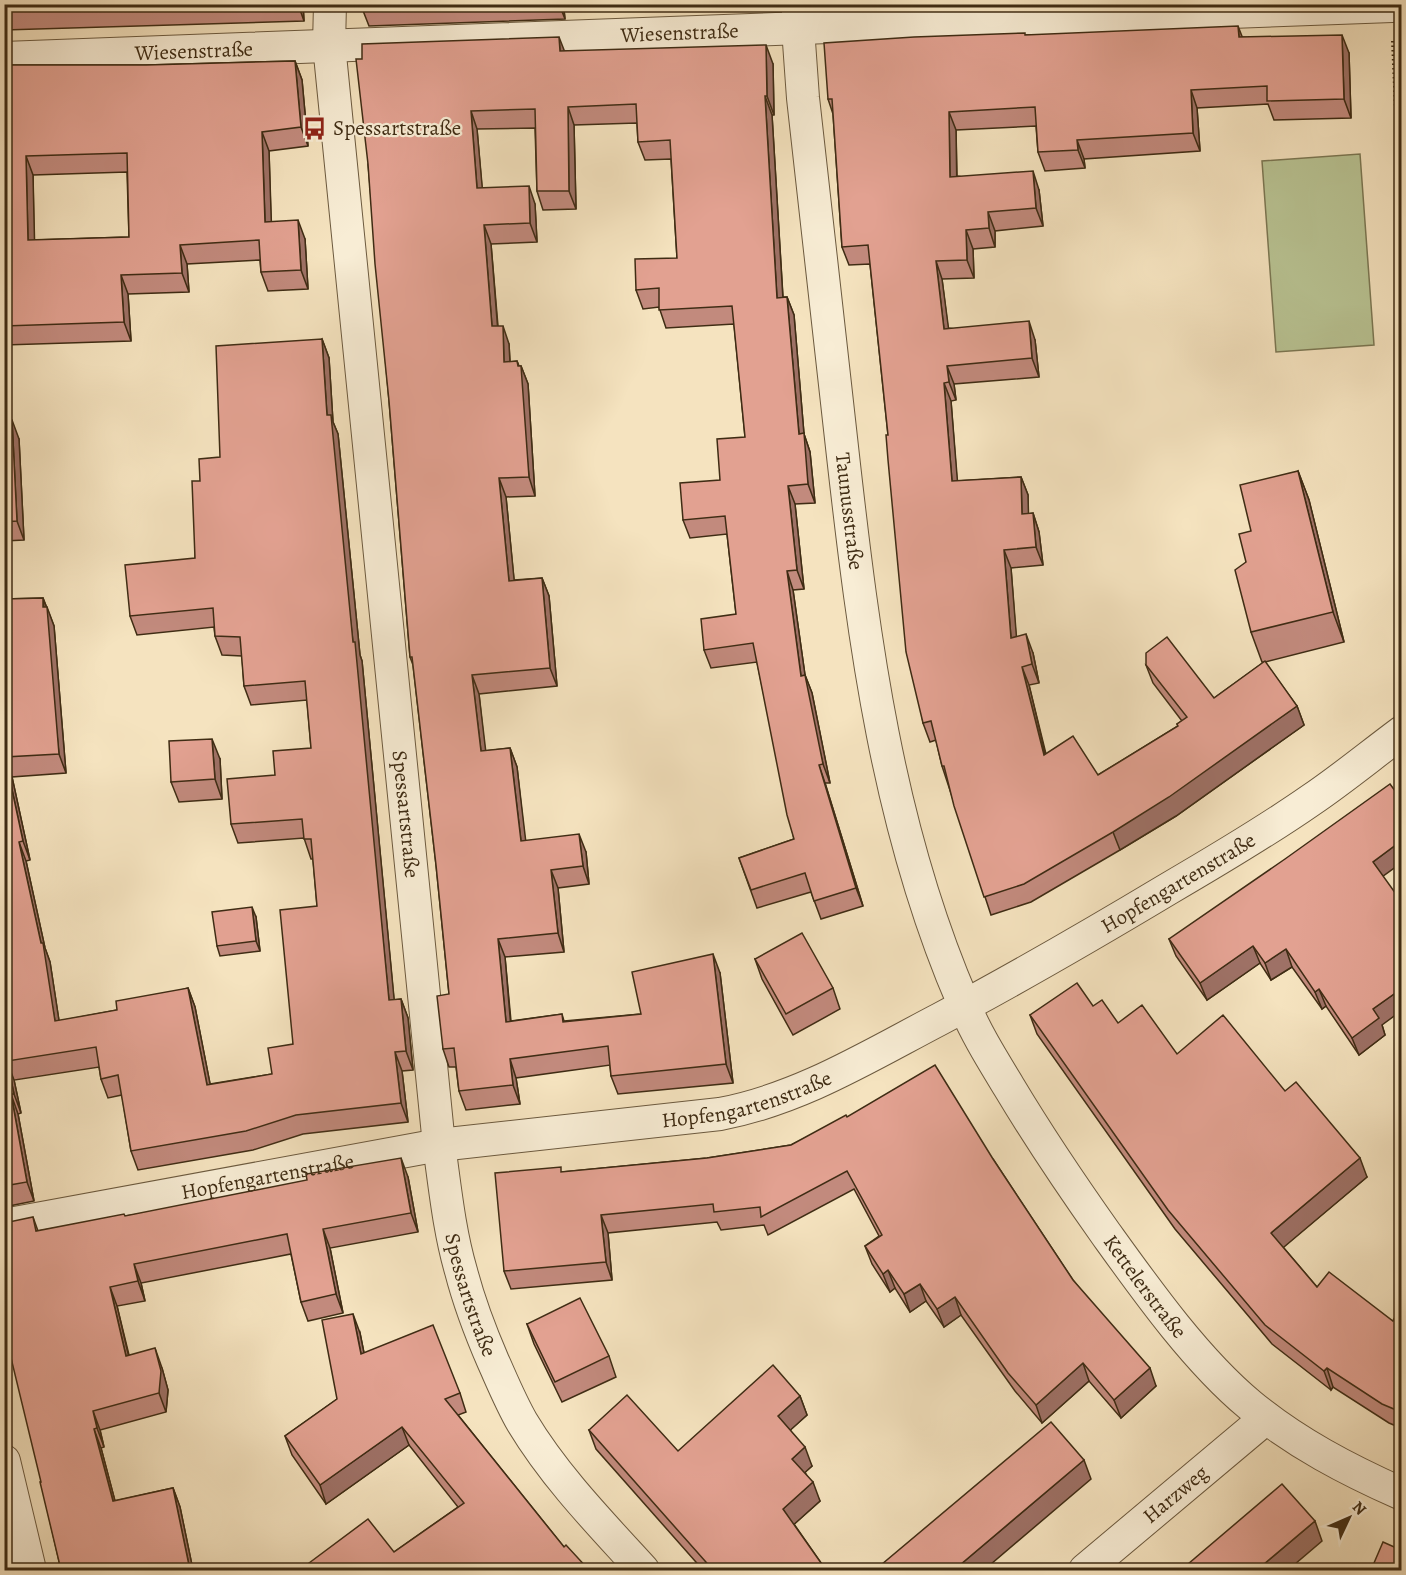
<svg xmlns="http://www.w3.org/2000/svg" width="1406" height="1575" viewBox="0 0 1406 1575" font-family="Alegreya,serif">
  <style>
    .green { fill: #b9c494; stroke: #7c7854; stroke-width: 1.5 }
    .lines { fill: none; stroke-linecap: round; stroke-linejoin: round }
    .street-casing { stroke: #6c5a3f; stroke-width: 34 }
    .path { stroke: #3f2c14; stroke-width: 4; stroke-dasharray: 1.5 3; stroke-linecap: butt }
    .street { stroke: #f8edd5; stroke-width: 32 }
    .wall { fill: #c28a7d; stroke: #3f2c14; stroke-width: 1.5; fill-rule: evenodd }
    .shaded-wall { fill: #9e7166; stroke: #3f2c14; stroke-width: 1.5 }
    .building { fill: #e2a191; stroke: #3f2c14; stroke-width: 1.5; fill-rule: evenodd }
    .labels { text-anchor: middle; stroke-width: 4.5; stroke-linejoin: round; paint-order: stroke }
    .street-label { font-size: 21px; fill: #3f2c14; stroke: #f8edd5 }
    .poi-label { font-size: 21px; fill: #3f2c14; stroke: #f8edd5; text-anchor: start }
  </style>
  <rect width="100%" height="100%" fill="#f5e3bf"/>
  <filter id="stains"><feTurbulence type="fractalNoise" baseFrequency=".00333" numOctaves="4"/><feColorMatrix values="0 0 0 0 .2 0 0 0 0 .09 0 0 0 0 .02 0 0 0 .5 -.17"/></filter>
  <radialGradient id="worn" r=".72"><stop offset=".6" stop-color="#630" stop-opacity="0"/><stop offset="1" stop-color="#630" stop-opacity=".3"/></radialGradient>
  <!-- green -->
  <path class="green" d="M1360 154 1374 345 1276 352 1262 161Z"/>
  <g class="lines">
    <defs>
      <g id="street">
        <path id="s1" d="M330 4 329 45 439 1145C445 1187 449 1230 461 1271 469 1302 480 1331 493 1361 502 1381 511 1403 522 1422 555 1477 601 1524 643 1570"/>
        <path id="s2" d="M798 4V28L803 98C816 217 830 337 843 456 864 642 888 829 963 1002 975 1032 992 1059 1009 1087 1039 1137 1072 1186 1106 1234 1147 1291 1196 1360 1250 1405 1296 1443 1348 1470 1402 1494"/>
        <path id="s3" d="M4 58 1392 6V4"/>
        <path id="s4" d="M4 1225 439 1145 720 1114C800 1099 869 1056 940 1019 1017 978 1093 934 1168 889 1216 861 1265 832 1311 800 1342 779 1371 755 1402 732"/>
        <path d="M4 1461 30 1570"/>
        <path id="s5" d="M1085 1570 1266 1418"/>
      </g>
    </defs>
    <!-- street casing -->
    <use href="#street" class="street-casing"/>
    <!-- path -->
    <path class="path" d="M1393 41 1402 244"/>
    <!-- street -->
    <use href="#street" class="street"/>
  </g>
  <!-- wall -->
  <g class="wall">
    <path d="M4 4H303L304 21 4 30Z"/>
    <path d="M362 4H685V5L564 10 565 19 369 26 362 8Z"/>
    <path d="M1026 35 1242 37 1349 53 1351 118 1274 120 1268 104 1197 108 1200 151 1084 159 1085 168 1045 171 1038 152 1036 126 956 130 957 176 1039 190 1043 226 995 231V247L973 249 974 278 942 279 948 328 1035 340 1039 377 954 384 956 400 951 401 957 481 1021 477 1028 495V514L1033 513 1039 532 1043 565 1011 568 1016 637 1033 653 1039 683 1029 685 1046 754 1098 775 1178 726 1177 724 1182 721 1153 683 1146 665 1214 698 1264 662H1262L1251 632 1246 562 1251 531 1298 471 1309 500 1344 642 1265 662 1297 706 1304 725 1176 816 1120 850 1031 902 991 915 942 766 936 740 930 742 923 723 888 435 870 264 849 265 842 247 833 114 828 99Z"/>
    <path d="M565 51 773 64 774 115H772L783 297H787L794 315 804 434 810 452 815 503 795 504 804 589 793 590 805 675 812 693 830 783H825L863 906 821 919 811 892 757 908 739 858 794 839 757 662 711 668 704 650 736 614 727 534 690 538 683 520 720 480 745 437 734 324 666 328 659 307 643 309 636 290 677 258 671 159 645 160 638 142 637 123 574 125 576 209 543 210 537 191 535 128 477 129 482 188 535 204 537 242 491 244 498 326 509 344 510 362 517 361 519 366H521L528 384 535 496 506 497 514 580 542 578 549 596 557 686 479 694 485 751 510 748 517 767 525 841 586 852 589 884 558 888 564 952 505 957 511 1021 562 1014 564 1021 641 1014 720 973 733 1083 618 1094 611 1076 610 1065 516 1078 520 1104 466 1110 459 1091 456 1067H449L443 1049 449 994 436 865 413 665 410 657 389 401 368 164Z"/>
    <path d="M295 61 302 80 308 146 269 151 271 222 305 239 308 289 268 291 261 272 260 260 187 264 189 292 128 294 131 341 4 345V65H146ZM127 172 129 237 34 240 33 175Z"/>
    <path d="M322 339 329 358 333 422 338 434 360 655 362 661 394 1000 401 999 408 1018 413 1070 402 1071 408 1122 303 1134 253 1150 138 1170 131 1151 122 1095 108 1098 101 1079 99 1067 14 1080 21 1113 18 1114 34 1201 4 1207V599L43 598 54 626 66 773 12 777 30 860 26 861 45 948 50 962 59 1021 117 1010 188 988 195 1007 210 1084 272 1074 293 1044 317 906 313 859H311L304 838 238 843 231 824 275 775 311 748 307 700 251 705 244 686 242 656 222 655 215 636 214 627 137 635 130 616 195 558 200 481Z"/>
    <path d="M4 420 19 439 24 540 4 541Z"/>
    <path d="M220 759 222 799 179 802 171 782Z"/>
    <path d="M1383 876 1382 1025 1385 1035 1359 1055 1326 1006 1322 1009 1292 967 1271 980 1260 963 1207 1000 1176 956 1169 939Z"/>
    <path d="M256 917 260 951 220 956 217 946Z"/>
    <path d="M755 959 833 988 840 1009 793 1035 762 979Z"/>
    <path d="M1093 1006 1118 1023 1177 1054 1285 1091 1367 1177 1283 1247 1317 1287 1393 1321 1401 1305V1428L1389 1423 1333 1387 1331 1390 1272 1344 1175 1229 1037 1034 1030 1015Z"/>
    <path d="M847 1117 993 1159 1073 1280 1156 1386 1121 1418 1089 1381 1042 1423 1015 1391 961 1315 944 1327 926 1301 910 1312 895 1288 890 1292 872 1264 865 1246 879 1236 854 1189 768 1235 764 1225 721 1230 717 1222 608 1233 612 1280 511 1289 504 1271 562 1172 707 1158 791 1145Z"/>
    <path d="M408 1177 418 1232 330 1248 343 1313 308 1321 301 1302 291 1254 141 1283 145 1301 117 1306 129 1355 162 1368 168 1390 166 1412 100 1430 104 1447 101 1448 115 1501 173 1488 180 1507 193 1570H61L41 1482 33 1217 38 1231 125 1216Z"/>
    <path d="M527 1324 609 1356 616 1377 562 1402 534 1344Z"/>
    <path d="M360 1333 364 1353 460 1393 466 1412 458 1415 564 1547 589 1570 394 1552 458 1507 409 1445 326 1504 292 1455 285 1436 337 1399Z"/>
    <path d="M800 1396 807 1415 790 1430 812 1466 805 1472 820 1501 794 1524 826 1570H703L596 1449 589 1430 678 1451Z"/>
  </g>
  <!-- shaded-wall -->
  <g class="shaded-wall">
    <path d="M298 4H303L304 21Z"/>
    <path d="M559 4H562L564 10 565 19Z"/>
    <path d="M1238 26 1245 44 1239 37Z"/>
    <path d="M1342 35 1349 53 1351 118 1344 99Z"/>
    <path d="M559 37 566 55 560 51Z"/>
    <path d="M766 45 773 64 774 115 767 96Z"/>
    <path d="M295 61 302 80 308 146 301 127Z"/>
    <path d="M1191 90 1197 108 1200 151 1193 133Z"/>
    <path d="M765 96 772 115 784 316 777 298Z"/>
    <path d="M568 107 574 125 576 209 569 191Z"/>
    <path d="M471 111 477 129 484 207 477 188Z"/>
    <path d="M949 112 956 130 957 195 950 177Z"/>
    <path d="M262 132 269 151 272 241 265 222Z"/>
    <path d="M1077 140 1084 159 1085 168 1078 150Z"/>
    <path d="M26 156 33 175 35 260 28 240Z"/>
    <path d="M1033 171 1039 190 1043 226 1036 208Z"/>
    <path d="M529 186 535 204 537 242 530 223Z"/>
    <path d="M988 212 995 231V247L989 228Z"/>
    <path d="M298 220 305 239 308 289 301 270Z"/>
    <path d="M484 225 491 244 499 345 492 326Z"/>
    <path d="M966 230 973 249 974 278 967 260Z"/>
    <path d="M180 245 187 264 189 292 182 273Z"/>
    <path d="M936 261 942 279 951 347 944 329Z"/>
    <path d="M121 275 128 294 131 341 124 322Z"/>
    <path d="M787 297 794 315 804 434 810 452 815 503 808 484 799 434Z"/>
    <path d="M1029 321 1035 340 1039 377 1032 358Z"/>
    <path d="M503 326 509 344 511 381 504 362Z"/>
    <path d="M322 339 329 358 333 422 338 434 360 655 362 661 396 1019 389 1000 353 642 327 415Z"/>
    <path d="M517 361 521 372V366L528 384 535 496 529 477Z"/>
    <path d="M947 366 954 384 956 400 949 382Z"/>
    <path d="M944 383 951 401 959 500 952 481Z"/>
    <path d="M12 420 19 439 24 540 17 521Z"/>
    <path d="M1298 471 1309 500 1344 642 1333 612Z"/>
    <path d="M1021 477 1028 495 1029 533 1022 514Z"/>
    <path d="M499 478 506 497 516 599 509 581Z"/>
    <path d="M788 486 795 504 804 589 797 570Z"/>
    <path d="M1033 513 1039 532 1043 565 1036 547Z"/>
    <path d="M1004 550 1011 568 1018 656 1011 638Z"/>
    <path d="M787 571 793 590 805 675 812 693 830 783 823 764 801 676Z"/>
    <path d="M542 578 549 596 557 686 550 668Z"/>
    <path d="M43 598 48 611 47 607 54 626 66 773 59 754Z"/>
    <path d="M1026 634 1033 653 1039 683 1032 664Z"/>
    <path d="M1022 667 1029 685 1050 774 1044 755Z"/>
    <path d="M472 675 479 694 488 770 481 751Z"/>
    <path d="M1297 706 1304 725 1176 816 1120 850 1113 832Z"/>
    <path d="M212 739 220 759 222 799 215 779Z"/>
    <path d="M510 748 517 767 528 860 521 841Z"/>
    <path d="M5 757 12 777 30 860 23 841Z"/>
    <path d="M819 765 825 783 863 906 856 888Z"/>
    <path d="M579 834 586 852 589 884 583 866Z"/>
    <path d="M1401 841V863L1379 879 1373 862Z"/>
    <path d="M19 842 26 861 45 948 50 962 62 1040 55 1021 41 943Z"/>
    <path d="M551 870 558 888 564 952 558 933Z"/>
    <path d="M252 907 256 917 260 951 256 941Z"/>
    <path d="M498 939 505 957 512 1040 506 1022Z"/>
    <path d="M1253 946 1260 963 1207 1000 1200 983Z"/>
    <path d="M1286 949 1292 967 1271 980 1265 963Z"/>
    <path d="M713 954 720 973 733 1083 726 1064Z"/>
    <path d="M188 988 195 1007 214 1104 207 1085Z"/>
    <path d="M1319 989 1326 1006 1322 1009 1315 992Z"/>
    <path d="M1401 989V1011L1382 1025 1385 1035 1359 1055 1352 1038 1373 1009Z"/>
    <path d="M401 999 408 1018 413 1070 406 1051Z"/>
    <path d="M395 1052 402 1071 408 1122 401 1103Z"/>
    <path d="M510 1059 516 1078 520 1104 513 1085Z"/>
    <path d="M7 1061 14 1080 21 1113 14 1094Z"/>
    <path d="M11 1094 18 1114 34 1201 27 1182Z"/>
    <path d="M401 1158 408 1177 418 1232 411 1213Z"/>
    <path d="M1360 1158 1367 1177 1278 1252 1271 1233Z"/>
    <path d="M601 1215 608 1233 612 1280 606 1262Z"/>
    <path d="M323 1229 330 1248 343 1313 336 1294Z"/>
    <path d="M134 1264 141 1283 145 1301 138 1281Z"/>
    <path d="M888 1270 895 1288 890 1292 883 1274Z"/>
    <path d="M920 1284 926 1301 910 1312 904 1294Z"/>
    <path d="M110 1287 117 1306 133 1375 126 1356Z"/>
    <path d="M955 1297 961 1315 944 1327 937 1309Z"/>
    <path d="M353 1314 360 1333 368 1373 361 1354Z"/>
    <path d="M155 1348 162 1368 168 1390 166 1412 159 1393Z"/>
    <path d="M1083 1363 1089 1381 1042 1423 1036 1405Z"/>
    <path d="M1150 1368 1156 1386 1121 1418 1114 1400Z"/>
    <path d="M1327 1368 1333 1387 1331 1390 1324 1371Z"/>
    <path d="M800 1396 807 1415 785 1435 778 1416Z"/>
    <path d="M93 1411 100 1430 104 1447 97 1428Z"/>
    <path d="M402 1427 409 1445 326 1504 320 1485Z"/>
    <path d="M94 1429 101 1448 120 1520 113 1501Z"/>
    <path d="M805 1447 812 1466 799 1478 792 1459Z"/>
    <path d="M1084 1460 1091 1479 984 1570H954Z"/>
    <path d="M813 1482 820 1501 790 1528 783 1509Z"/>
    <path d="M173 1488 180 1507 193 1570H190Z"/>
    <path d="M1315 1521 1322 1541 1288 1570H1257Z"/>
  </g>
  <!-- building -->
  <g class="building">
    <path d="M4 4H244L4 11Z"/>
    <path d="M362 4H453L362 8Z"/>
    <path d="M1238 26 1239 37 1342 35 1344 99 1267 101V86L1191 90 1193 133 1077 140 1078 150 1038 152 1035 107 949 112 950 177 1033 171 1036 208 988 212 989 228 966 230 967 260 936 261 944 329 1029 321 1032 358 947 366 949 382 944 383 952 481 1021 477 1022 514 1033 513 1036 547 1004 550 1011 638 1026 634 1032 664 1022 667 1044 755 1073 736 1098 775 1178 726 1177 724 1187 717 1146 665V653L1167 637 1214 698 1265 661 1297 706 1169 797 1113 832 1024 884 984 897 954 806 944 766H942L931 721 923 723 906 652 888 460 886 435H888L868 245 842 247 832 99H828L824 43 914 37 1025 33V35Z"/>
    <path d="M559 37 560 51 766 45 767 96H765L777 298 787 297 799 434 804 433 808 484 788 486 797 570 787 571 801 676 805 675 823 764 819 765 856 888 814 901 805 873 751 890 739 858 794 839 787 815 753 643 704 650 701 619 736 614 725 516 683 520 680 483 720 480 717 439 745 437 732 306 659 310V288L636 290 635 259 677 258 670 140 638 142 636 104 568 107 569 191H537L535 109 471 111 477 188 529 186 530 223 484 225 492 326H503L504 362 517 361 518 366H521L529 477 499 478 509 581 542 578 550 668 472 675 481 751 510 748 521 841 579 834 583 866 551 870 558 933 498 939 506 1022 562 1014 563 1022 641 1014 632 972 713 954 726 1064 611 1076 608 1046 510 1059 513 1085 459 1091 454 1048 443 1049 437 996 449 994 436 865 412 657H410L389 401 375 264 368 164 356 59H362V44Z"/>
    <path d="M295 61 301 127 262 132 265 222 298 220 301 270 261 272 259 240 180 245 182 273 121 275 124 322 4 326V65H146ZM127 153 129 237 28 240 26 156Z"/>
    <path d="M322 339 327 415H331L353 642H355L389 1000 401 999 406 1051 395 1052 401 1103 296 1115 246 1131 131 1151 118 1075 101 1079 96 1047 7 1061 14 1094H11L27 1182 4 1186V599L43 598V607H47L59 754 5 757 23 841 19 842 41 943H43L55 1021 117 1010 116 1001 188 988 207 1085 272 1074 268 1048 293 1044 280 910 317 906 311 839H304L302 819 231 824 227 779 275 775 273 751 311 748 305 681 244 686 240 637 215 636 213 608 130 616 125 565 195 558 192 481H200L199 459 220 457 216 346Z"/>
    <path d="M4 420H12L17 521 4 522Z"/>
    <path d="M1298 471 1333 612 1251 632 1235 570 1246 562 1239 534 1251 531 1240 485Z"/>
    <path d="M212 739 215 779 171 782 169 741Z"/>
    <path d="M1390 784 1401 799V841L1373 862 1401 901V989L1373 1009 1379 1018 1352 1038 1319 989 1315 992 1286 949 1265 963 1253 946 1200 983 1169 939 1285 859Z"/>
    <path d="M252 907 256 941 217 946 212 912Z"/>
    <path d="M802 933 833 988 786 1014 755 959Z"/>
    <path d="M1077 983 1093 1006 1102 1000 1118 1023 1142 1005 1177 1054 1223 1015 1285 1091 1296 1082 1360 1158 1271 1233 1317 1287 1329 1272 1393 1321 1401 1305V1412L1382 1404 1327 1368 1324 1371 1265 1325 1168 1210 1030 1015Z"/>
    <path d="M935 1065 993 1159 1073 1280 1150 1368 1114 1400 1083 1363 1036 1405 1008 1373 955 1297 937 1309 920 1284 904 1294 888 1270 883 1274 865 1246 882 1235 847 1171 761 1217 760 1207 714 1212 713 1204 601 1215 606 1262 504 1271 495 1173 561 1167V1172L707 1158 791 1145 846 1115 847 1117Z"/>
    <path d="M401 1158 411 1213 323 1229 336 1294 301 1302 287 1234 134 1264 138 1281 110 1287 126 1356 155 1348 161 1371 159 1393 93 1411 97 1428 94 1429 113 1501 173 1488 190 1570H61L40 1482H41L4 1329V1223L33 1217 36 1231 124 1214 125 1216 307 1180 306 1174Z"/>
    <path d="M580 1298 609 1356 555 1382 527 1324Z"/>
    <path d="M353 1314 361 1354 433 1325 460 1393 445 1399 564 1547 566 1545 589 1570H302L301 1569 368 1519 394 1552 464 1503 402 1427 320 1485 285 1436 337 1399 322 1320Z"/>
    <path d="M773 1365 800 1396 778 1416 805 1447 792 1459 813 1482 783 1509 826 1570H713L589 1430 627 1395 678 1451Z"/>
    <path d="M1051 1422 1084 1460 954 1570H875Z"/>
    <path d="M1282 1484 1315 1521 1257 1570H1181Z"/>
    <path d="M1383 1542 1401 1550V1570H1371Z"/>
  </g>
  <!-- icons -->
  <defs>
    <symbol id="bus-bare" viewBox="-9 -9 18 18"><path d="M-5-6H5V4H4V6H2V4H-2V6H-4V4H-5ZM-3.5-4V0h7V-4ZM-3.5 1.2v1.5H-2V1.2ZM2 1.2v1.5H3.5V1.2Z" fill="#8f2418" stroke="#f8edd5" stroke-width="2.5" paint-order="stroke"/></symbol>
  </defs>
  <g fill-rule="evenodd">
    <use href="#bus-bare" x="298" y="112" width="33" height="33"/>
  </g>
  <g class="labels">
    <!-- street labels -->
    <g class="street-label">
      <text dy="7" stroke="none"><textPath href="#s3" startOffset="676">Wiesenstraße</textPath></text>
      <text dy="7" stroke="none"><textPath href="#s3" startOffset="190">Wiesenstraße</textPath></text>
      <text dy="7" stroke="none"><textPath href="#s2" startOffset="510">Taunusstraße</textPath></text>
      <text dy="7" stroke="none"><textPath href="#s1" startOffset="814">Spessartstraße</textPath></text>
      <text dy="7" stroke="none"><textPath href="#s4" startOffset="1240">Hopfengartenstraße</textPath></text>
      <text dy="7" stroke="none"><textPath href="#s4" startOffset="754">Hopfengartenstraße</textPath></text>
      <text dy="7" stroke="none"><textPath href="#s4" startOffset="268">Hopfengartenstraße</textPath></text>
      <text dy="7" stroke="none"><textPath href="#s2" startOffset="1354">Kettelerstraße</textPath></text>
      <text dy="7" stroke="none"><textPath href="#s1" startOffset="1300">Spessartstraße</textPath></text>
      <text dy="7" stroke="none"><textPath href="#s5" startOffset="118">Harzweg</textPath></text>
    </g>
    <!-- poi labels -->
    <g class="poi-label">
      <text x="333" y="135">Spessartstraße</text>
    </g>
  </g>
  <!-- margin -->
  <rect width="1406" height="1575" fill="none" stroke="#f5e3bf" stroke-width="24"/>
  <rect x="6" y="6" width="1394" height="1563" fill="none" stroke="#3f2c14" stroke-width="3"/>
  <rect x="12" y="12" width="1382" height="1551" fill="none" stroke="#3f2c14" stroke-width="1.5"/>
  <!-- north arrow -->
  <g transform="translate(1349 1518) rotate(46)" stroke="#f8edd5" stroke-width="4.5" paint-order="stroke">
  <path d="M0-4.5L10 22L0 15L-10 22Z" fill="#3f2c14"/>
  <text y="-9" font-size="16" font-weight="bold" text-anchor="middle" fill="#3f2c14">N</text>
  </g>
  <rect width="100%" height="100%" filter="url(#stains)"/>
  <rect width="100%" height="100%" fill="url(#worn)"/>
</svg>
